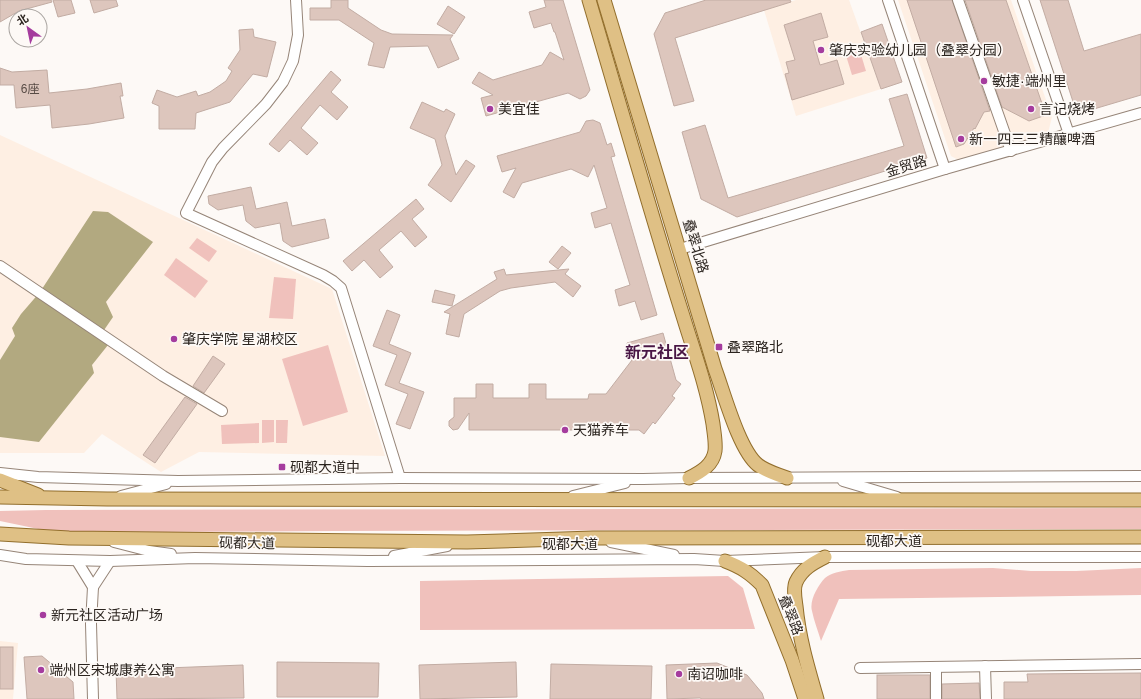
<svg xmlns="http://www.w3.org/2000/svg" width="1141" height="699" viewBox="0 0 1141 699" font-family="Helvetica,'Noto Sans SC',sans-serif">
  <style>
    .built { fill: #feefe3 }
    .green { fill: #f0c1bc }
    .water { fill: #b2a980 }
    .building { fill: #ddc6bd; stroke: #c2aca3 }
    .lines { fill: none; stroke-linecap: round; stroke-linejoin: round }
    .minor-casing { stroke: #968578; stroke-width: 12 }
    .major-casing { stroke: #926e2c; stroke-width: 15 }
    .minor { stroke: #fff; stroke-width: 10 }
    .major { stroke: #dfc085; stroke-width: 13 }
    .poi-dot { fill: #a53c9e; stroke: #fdf9f6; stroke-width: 1.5 }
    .labels { text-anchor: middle; stroke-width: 3.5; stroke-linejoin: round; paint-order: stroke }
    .number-label { font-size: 12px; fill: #584c46 }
    .poi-label { font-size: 14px; fill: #2b241f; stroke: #fdf9f6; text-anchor: start }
    .street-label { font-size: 14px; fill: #2b241f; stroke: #fdf9f6 }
    .quarter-label { font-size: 16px; font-weight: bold; fill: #491645; stroke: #fdf9f6 }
  </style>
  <rect width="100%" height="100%" fill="#fdf9f6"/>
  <!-- built -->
  <g class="built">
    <path d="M796 0H849L881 89 796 116 764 10Z"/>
    <path d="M898 0H1011L1052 117 1048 133 962 162 951 156Z"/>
    <path d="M0 135 332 289 385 456 199 452 161 472 102 434 84 453H0Z"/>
    <path d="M0 641 18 643 13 699H0Z"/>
  </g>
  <!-- green -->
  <g class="green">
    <path d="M858 45 866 71 852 75 844 49Z"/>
    <path d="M197 238 217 251 209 262 189 248Z"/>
    <path d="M176 258 208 281 195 298 164 275Z"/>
    <path d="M274 277 296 279 293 319 269 318Z"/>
    <path d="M328 345 348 412 303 426 282 359Z"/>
    <path d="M262 420H274V442L262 443Z"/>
    <path d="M276 420H288L287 443H276Z"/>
    <path d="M259 423V443L222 444 221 425Z"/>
    <path d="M1141 508V529L335 531 160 532 48 531 0 521V511L46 510Z"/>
    <path d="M993 568 1031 571H1076L1141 568V595L839 599 821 641C818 631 814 621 812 611 809 601 818 585 825 578 831 573 841 571 849 570Z"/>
    <path d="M728 576 743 588 755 629 420 630V581Z"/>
  </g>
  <!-- water -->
  <path class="water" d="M93 211 108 212 153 242 106 302 113 317 102 333 112 340 92 365 94 373 39 442 0 437V360L15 336 12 328 21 314 40 292Z"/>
  <!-- building -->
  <g class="building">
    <path d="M0 0H51L52 2 19 11 0 22Z"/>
    <path d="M53 0H71L75 13 58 17Z"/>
    <path d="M90 0H116L118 6 94 13Z"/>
    <path d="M331 0H348V8L381 30 392 34 453 35 450 39 459 59 438 68 428 46 390 47 384 68 368 65 374 43 339 20H310V8H331Z"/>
    <path d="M544 0H563L590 90 586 96 580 99 568 93 486 116 481 98 493 95 472 83 479 72 493 80 542 65 550 52 564 60 555 32H554L551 23 534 28 529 12 546 7Z"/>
    <path d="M706 0H790L791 2 675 38 694 101 674 106 654 34 665 13Z"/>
    <path d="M907 0H952L990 111 984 112 975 129 974 128 964 144 956 147Z"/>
    <path d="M965 0H1006L1046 115 1029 121 1002 107Z"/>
    <path d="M1040 0H1068L1084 51 1141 34V95L1077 114Z"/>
    <path d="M448 6 465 17 454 34 437 24Z"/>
    <path d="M821 13 828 37 813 41 820 65 837 60 844 84 792 100 785 74 789 73 786 62 795 60 784 25Z"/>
    <path d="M882 24 902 82 881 89 861 32Z"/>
    <path d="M253 29 254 37 276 42 267 77 253 74 230 102 196 113 195 129H159V106L152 103 157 90 177 97 196 91 198 96 210 92 226 81 232 71 228 68 240 50 239 30Z"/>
    <path d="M0 68 12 72 47 70 49 93 87 89 121 83 123 96H120L124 118 89 124 52 128 50 105 16 108 14 85H0Z"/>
    <path d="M331 71 341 80 331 92 348 107 337 120 320 105 301 128 318 143 307 155 290 140 279 152 269 144Z"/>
    <path d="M907 94 927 158 737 217 701 199 682 132 705 125 728 198 904 146 889 99Z"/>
    <path d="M422 102 444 112 446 109 455 114 445 136 456 175 466 160 475 166 451 202 428 185 442 165 435 139 410 128Z"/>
    <path d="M593 120 600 123 607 145 611 143 615 156 611 157 657 315 641 320 635 301 619 306 615 290 630 285 611 223 595 228 591 213 607 208 594 165 588 177 571 169 522 183 514 198 503 192 516 168 502 172 497 156 580 132 586 121Z"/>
    <path d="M251 187 256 209 287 202 292 226 325 219 329 238 292 247 283 241 280 223 255 228 246 221 243 205 218 210 209 204 208 196Z"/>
    <path d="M416 199 424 209 412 219 427 237 415 247 401 231 379 250 393 267 380 278 364 260 352 271 343 261Z"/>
    <path d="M562 246 571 253 558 269 549 262Z"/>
    <path d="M504 269 506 275 569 269 565 274 581 286 573 297 555 282 511 288 500 291 464 314 459 337 446 334 450 314 444 312 497 279 494 272Z"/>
    <path d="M435 290 455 295 452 306 432 302Z"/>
    <path d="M387 310 400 315 389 344 411 353 399 383 424 392 410 429 396 424 408 394 385 385 397 355 373 346Z"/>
    <path d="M663 333 676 380 681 384 672 396 675 398 655 424 653 422 644 434 639 430H469V413L458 429 453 430 449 426V421L454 417V398H476V384H493V398H529V384H546V399H588L589 394H606L632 360 627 343Z"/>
    <path d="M213 356 225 364 204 393 193 386Z"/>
    <path d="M185 397 197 404 155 463 143 455Z"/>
    <rect x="0" y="647" width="13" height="42"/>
    <path d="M42 656 73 682 74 699H27L24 657Z"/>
    <path d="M277 662 379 663 378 697H277Z"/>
    <path d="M516 662 517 697 420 699 419 665Z"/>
    <path d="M717 663 747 675 762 693 764 699H702L700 698 667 699 666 665Z"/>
    <path d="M551 664 652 666 651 699H550Z"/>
    <path d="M243 665 244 698 117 699 116 670Z"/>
    <path d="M1141 673V699H1004V682H1028L1027 674Z"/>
    <rect x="877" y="675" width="53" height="24"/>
    <path d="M979 683 980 699H942V684Z"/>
  </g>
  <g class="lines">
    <defs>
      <g id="minor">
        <path d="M296 0 298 35 293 61 283 82 266 104 223 148 212 162 186 213 323 275 333 281 341 288 400 478"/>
        <path d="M888 0 945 169"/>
        <path d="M958 0 1011 151"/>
        <path d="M1023 0 1069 134"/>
        <path d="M680 249 945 169 1141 113"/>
        <path d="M0 266 163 376 222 411"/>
        <path d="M0 473 38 477 178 481 400 478 643 479 689 478 1141 476"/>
        <path d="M843 481 897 497"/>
        <path d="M121 496 166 484"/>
        <path d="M573 496 625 483"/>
        <path d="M114 542 149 551 171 554"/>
        <path d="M611 542 674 555"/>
        <path d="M0 555 26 559 110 561 195 558 368 561 694 559 725 561 825 557H1141"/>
        <path d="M394 556 447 546"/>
        <path d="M77 561 93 587"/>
        <path d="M93 587 110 561"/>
        <path d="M985 666 986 699"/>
        <path d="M936 667V699"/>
        <path d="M860 668 1141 664"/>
        <path d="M93 699 91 624 93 587"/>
      </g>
      <g id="major">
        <path d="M589 0C620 105 650 211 683 316 694 352 707 387 713 424 714 433 716 442 715 451 713 465 701 472 689 478"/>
        <path d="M604 0 715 369C724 393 739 450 758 465 767 472 777 474 787 478"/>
        <path d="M0 480 38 495"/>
        <path d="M0 497 107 499 1141 500"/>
        <path d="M0 534 69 538 467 542 593 538 1141 537"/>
        <path d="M725 561C741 567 750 573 762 585L792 660 805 699"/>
        <path d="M817 699C808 668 799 638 796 606 795 599 793 589 796 582 802 569 813 563 825 557"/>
      </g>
    </defs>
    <!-- minor casing -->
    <use href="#minor" class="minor-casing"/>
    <!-- major casing -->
    <use href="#major" class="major-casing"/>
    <!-- minor -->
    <use href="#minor" class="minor"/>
    <!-- major -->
    <use href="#major" class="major"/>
  </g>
  <!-- markers -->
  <g class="poi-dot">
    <circle cx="821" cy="50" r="4"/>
    <circle cx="984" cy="81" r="4"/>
    <circle cx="490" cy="109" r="4"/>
    <circle cx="1031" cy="109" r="4"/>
    <circle cx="961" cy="139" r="4"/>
    <circle cx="174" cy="339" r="4"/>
    <rect x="715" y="343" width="8" height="8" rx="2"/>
    <circle cx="565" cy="430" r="4"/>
    <rect x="278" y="463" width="8" height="8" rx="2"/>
    <circle cx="43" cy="615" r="4"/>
    <circle cx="41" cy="670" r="4"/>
    <circle cx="679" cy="674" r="4"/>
  </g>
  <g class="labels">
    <!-- number labels -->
    <g class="number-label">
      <text x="30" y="93">6座</text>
    </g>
    <!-- poi labels -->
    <g class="poi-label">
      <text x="829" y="55">肇庆实验幼儿园（叠翠分园）</text>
      <text x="992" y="86">敏捷·端州里</text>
      <text x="498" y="114">美宜佳</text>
      <text x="1039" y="114">言记烧烤</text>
      <text x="969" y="144">新一四三三精釀啤酒</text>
      <text x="182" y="344">肇庆学院 星湖校区</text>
      <text x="727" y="352">叠翠路北</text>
      <text x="573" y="435">天猫养车</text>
      <text x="290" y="472">砚都大道中</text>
      <text x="51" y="620">新元社区活动广场</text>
      <text x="49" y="675">端州区宋城康养公寓</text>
      <text x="687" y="679">南诏咖啡</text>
    </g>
    <!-- street labels -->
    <g class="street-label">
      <text transform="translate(906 166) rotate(-17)" y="5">金贸路</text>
      <text transform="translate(696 246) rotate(73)" y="5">叠翠北路</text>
      <text x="894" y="546">砚都大道</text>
      <text transform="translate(247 543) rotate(1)" y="5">砚都大道</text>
      <text x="570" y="549">砚都大道</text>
      <text transform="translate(791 615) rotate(68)" y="5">叠翠路</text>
    </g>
    <!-- quarter labels -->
    <g class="quarter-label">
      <text x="657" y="358">新元社区</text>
    </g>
  </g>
  <!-- north arrow -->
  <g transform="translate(28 28) rotate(327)"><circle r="19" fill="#fdf9f6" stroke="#a9a4a0"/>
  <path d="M0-3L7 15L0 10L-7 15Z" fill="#a53c9e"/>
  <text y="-6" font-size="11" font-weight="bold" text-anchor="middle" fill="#2b241f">北</text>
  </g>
</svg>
